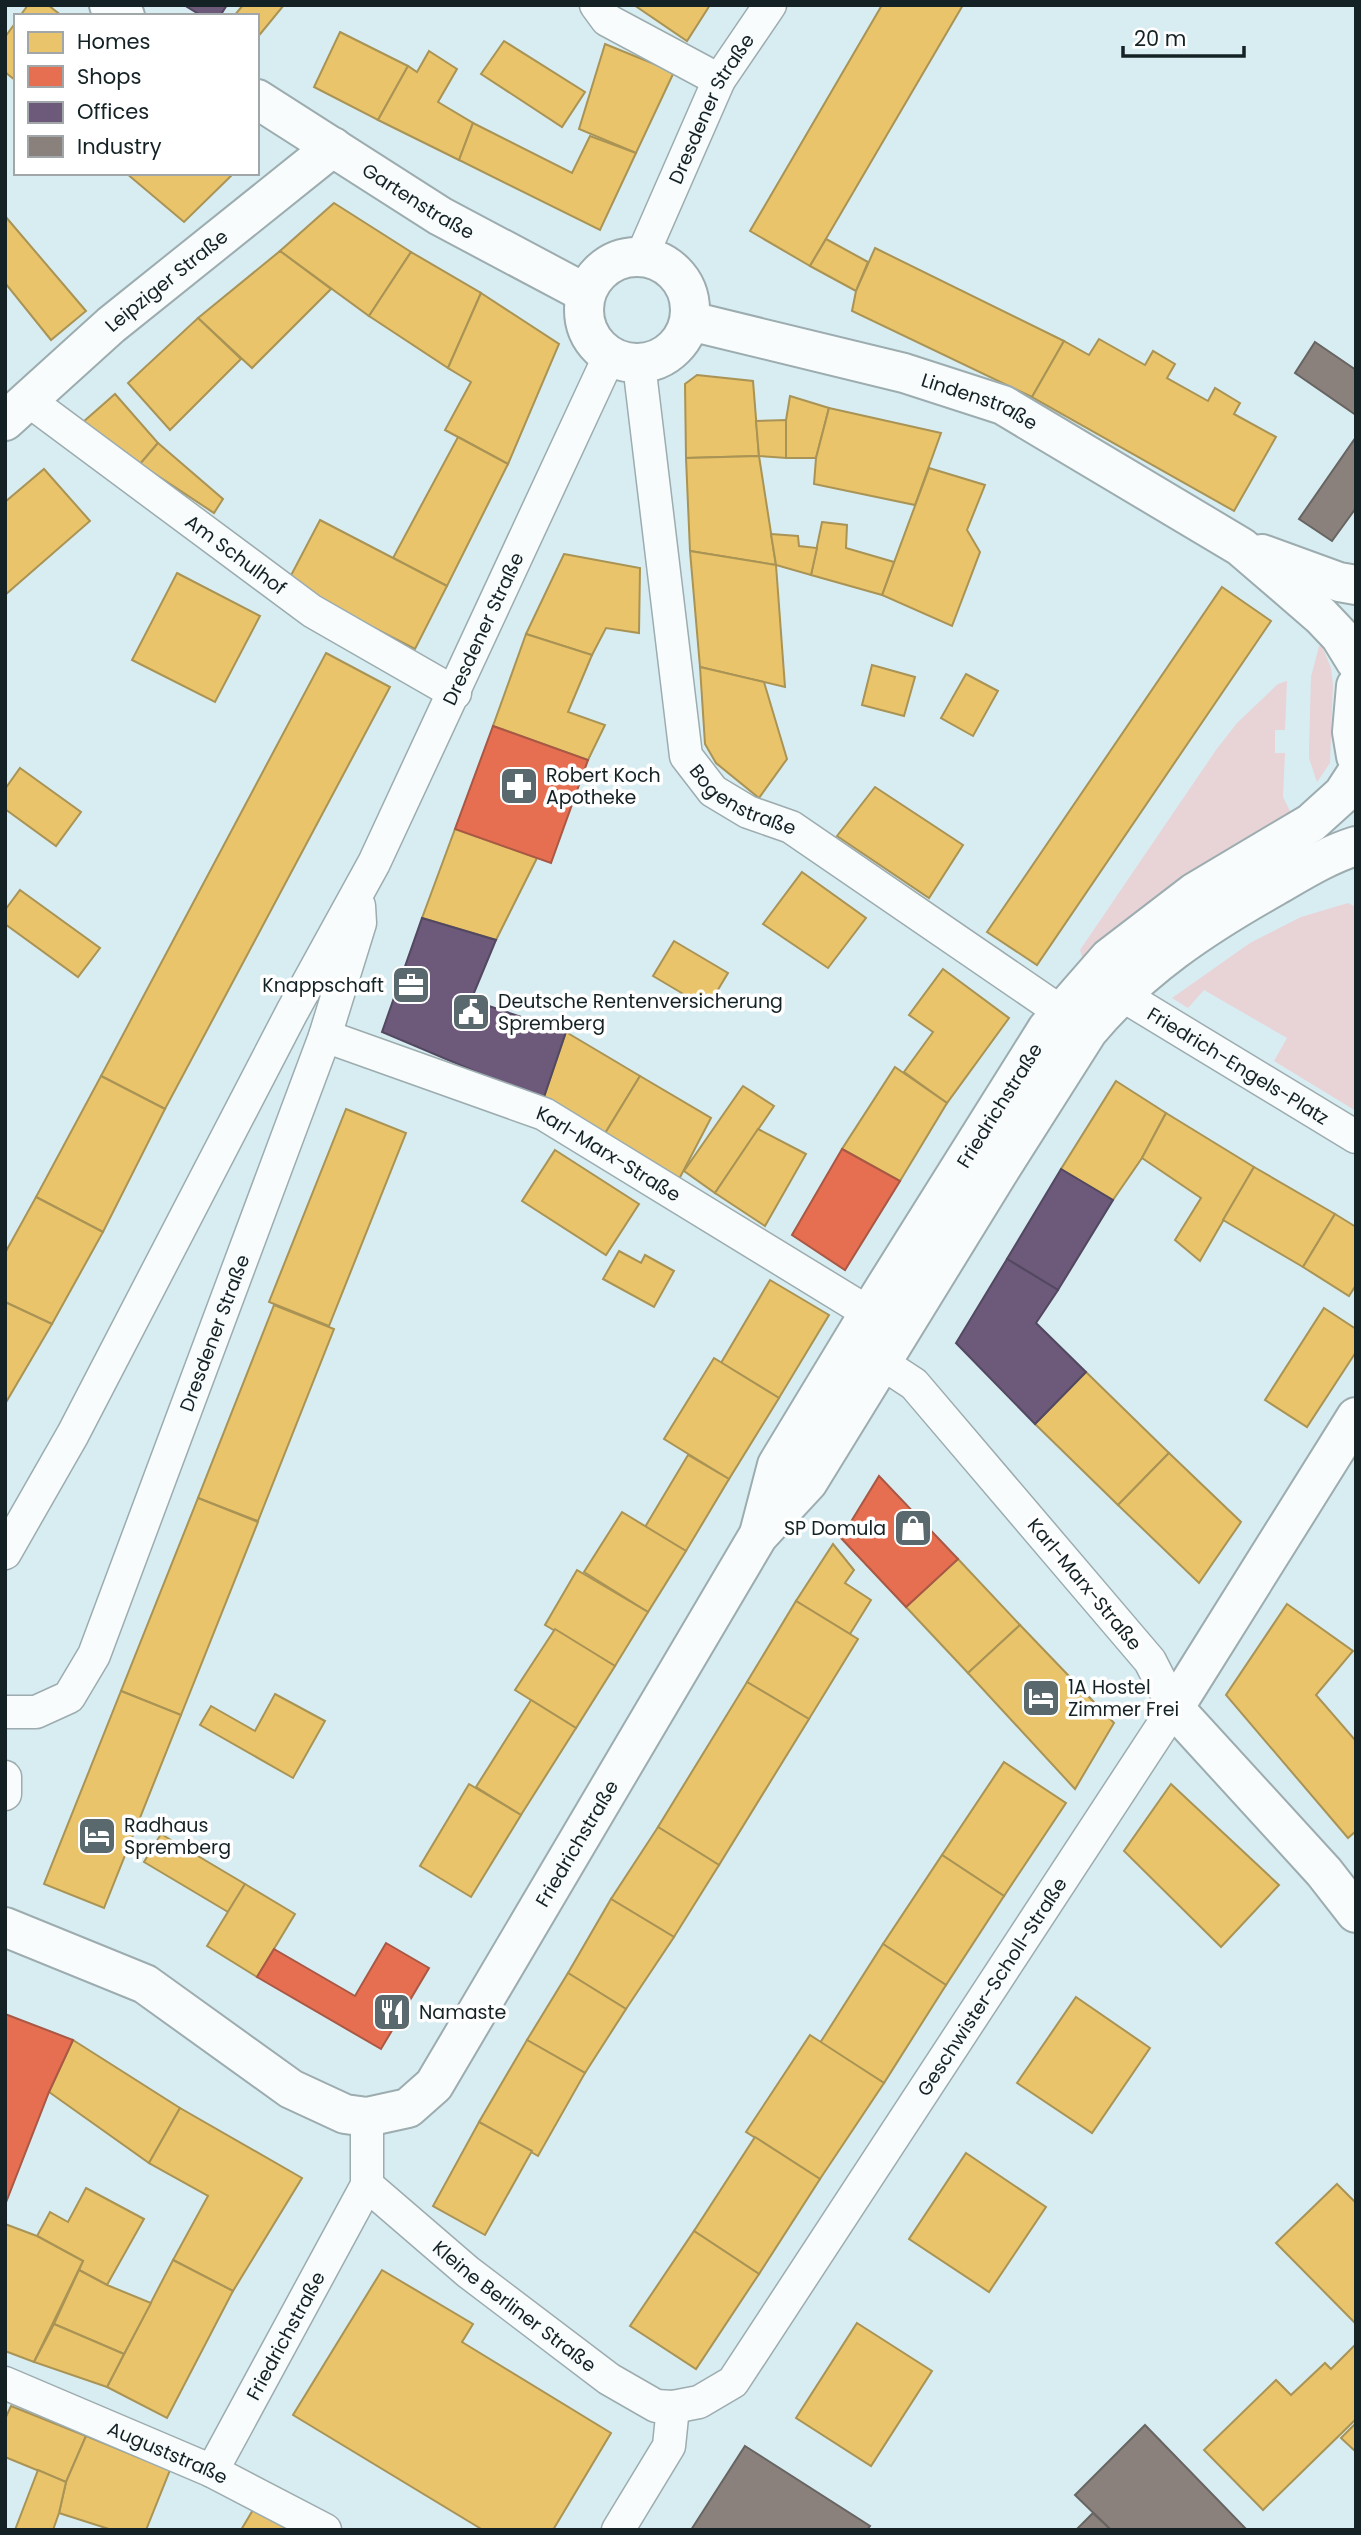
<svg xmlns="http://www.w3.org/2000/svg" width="1361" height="2535" viewBox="0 0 1361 2535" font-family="Poppins,sans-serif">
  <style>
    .green { fill: #e8d3d6 }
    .homes { fill: #e9c46a; stroke: #a99355; stroke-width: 2 }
    .shops { fill: #e76f51; stroke: #a85844; stroke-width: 2 }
    .offices { fill: #6d597a; stroke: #524860; stroke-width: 2 }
    .industry { fill: #8a817c; stroke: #676462; stroke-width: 2 }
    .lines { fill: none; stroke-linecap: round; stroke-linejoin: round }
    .minor-casing { stroke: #9cacaf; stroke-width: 35 }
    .tertiary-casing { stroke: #9cacaf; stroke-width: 42 }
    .secondary-casing { stroke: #9cacaf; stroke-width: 42 }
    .primary-casing { stroke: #9cacaf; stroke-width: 42 }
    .minor { stroke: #f9fcfd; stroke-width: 32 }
    .tertiary { stroke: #f9fcfd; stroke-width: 38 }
    .secondary { stroke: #f9fcfd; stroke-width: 38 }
    .primary { stroke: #f9fcfd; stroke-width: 38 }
    .labels { text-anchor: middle; stroke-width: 7; stroke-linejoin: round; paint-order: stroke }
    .street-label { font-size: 19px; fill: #142225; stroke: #fff }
    .poi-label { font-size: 19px; fill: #142225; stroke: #fff; text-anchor: start }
  </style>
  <rect width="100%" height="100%" fill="#d8edf2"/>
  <!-- green -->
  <g class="green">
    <path d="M1319 646H1322L1331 668 1333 685 1330 763 1317 782 1309 758V748L1311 677Z"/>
    <path d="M1287 681 1285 730H1275V753H1285L1283 797 1291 813 1083 960 1080 950 1216 750 1237 723 1278 684Z"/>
    <path d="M1348 903 1356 907V1111L1274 1061 1287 1038 1204 990 1188 1008 1172 998 1250 943 1301 917Z"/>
  </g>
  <!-- homes -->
  <g class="homes">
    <path d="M28 5H48L62 16H20Z"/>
    <path d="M243 5H284L257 38V16H234Z"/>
    <path d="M634 5H710L687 41Z"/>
    <path d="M882 5H963L810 266 750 231Z"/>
    <path d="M16 22V81L5 72V37Z"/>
    <path d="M340 32 408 66 378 120 314 87Z"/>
    <path d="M504 41 585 92 562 127 481 74Z"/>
    <path d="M605 44 674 72 636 153 579 129Z"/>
    <path d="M429 51 457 69 438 102 473 123 459 160 378 120 408 66 417 72Z"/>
    <path d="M473 123 572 173 590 136 636 153 600 230 459 160Z"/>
    <path d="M126 173H234L184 222Z"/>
    <path d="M334 203 411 252 369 316 280 251Z"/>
    <path d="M5 216 86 311 51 340 5 283Z"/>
    <path d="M826 239 868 262 856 291 810 266Z"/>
    <path d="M875 248 1064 341 1032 397 852 311 856 291Z"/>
    <path d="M280 251 331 289 252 368 198 318Z"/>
    <path d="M411 252 481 293 448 368 369 316Z"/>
    <path d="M481 293 559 344 508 464 445 430 471 382 448 368Z"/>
    <path d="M198 318 241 359 170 430 128 383Z"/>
    <path d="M1099 339 1145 365 1153 351 1175 364 1167 378 1208 401 1215 388 1240 403 1234 414 1276 437 1234 511 1032 397 1064 341 1089 355Z"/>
    <path d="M697 375 753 381 759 456 686 458 685 384Z"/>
    <path d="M115 394 158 443 140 464 82 423Z"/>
    <path d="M790 396 829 408 816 458H786V420Z"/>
    <path d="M829 408 941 433 915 505 814 484 816 458Z"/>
    <path d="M786 420V458L759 456 756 421Z"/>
    <path d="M458 437 508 464 447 586 393 558Z"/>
    <path d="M158 443 223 499 214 513 140 464Z"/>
    <path d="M759 456 776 565 690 551 686 458Z"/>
    <path d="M929 468 985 485 967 530 980 552 952 626 882 595Z"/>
    <path d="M44 469 90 521 5 595V502Z"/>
    <path d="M320 520 447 586 415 649 287 583Z"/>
    <path d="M822 522 847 525 846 548 894 562 882 595 811 575Z"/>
    <path d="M771 534 798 536 799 546 817 548 811 575 776 565Z"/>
    <path d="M690 551 776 565 785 687 700 667Z"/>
    <path d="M564 554 640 568 639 633 606 628 592 655 526 634Z"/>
    <path d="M177 573 260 616 215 702 132 660Z"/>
    <path d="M1222 587 1271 621 1037 965 987 932Z"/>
    <path d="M526 634 592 655 568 712 605 725 588 760 493 726Z"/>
    <path d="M326 653 390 687 165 1109 101 1076Z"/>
    <path d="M872 665 915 677 904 716 862 705Z"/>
    <path d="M700 667 764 682 787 759 759 798 716 763 705 744Z"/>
    <path d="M966 674 998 691 973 736 941 718Z"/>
    <path d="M20 768 81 812 56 846 5 809V789Z"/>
    <path d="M875 787 963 845 929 898 837 836Z"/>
    <path d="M455 829 537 858 496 940 422 918Z"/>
    <path d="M802 872 866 918 828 968 763 924Z"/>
    <path d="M20 890 100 948 78 977 5 924V910Z"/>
    <path d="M674 941 728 973 707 1008 653 976Z"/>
    <path d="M943 969 1009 1018 947 1103 904 1072 933 1032 909 1015Z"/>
    <path d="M566 1032 640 1076 601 1140 543 1100Z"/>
    <path d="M895 1067 947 1103 900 1181 842 1149Z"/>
    <path d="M101 1076 165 1109 103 1232 36 1197Z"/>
    <path d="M640 1076 711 1118 677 1183 601 1140Z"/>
    <path d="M1116 1081 1166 1113 1142 1158 1113 1200 1061 1169Z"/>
    <path d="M743 1086 774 1106 715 1193 684 1171Z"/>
    <path d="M346 1109 406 1133 329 1326 269 1302Z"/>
    <path d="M1166 1113 1254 1167 1200 1261 1175 1240 1201 1198 1142 1158Z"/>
    <path d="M758 1129 806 1154 765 1226 715 1193Z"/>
    <path d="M555 1150 639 1204 606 1255 522 1201Z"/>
    <path d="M1254 1167 1335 1214 1303 1267 1223 1220Z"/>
    <path d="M36 1197 103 1232 52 1324 5 1302V1253Z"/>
    <path d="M1335 1214 1356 1227V1285L1349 1296 1303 1267Z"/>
    <path d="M619 1251 641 1263 645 1255 674 1271 654 1307 603 1279Z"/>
    <path d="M770 1280 829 1315 779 1398 721 1363Z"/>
    <path d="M5 1302 52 1324 5 1404Z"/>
    <path d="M274 1305 334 1329 258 1521 198 1498Z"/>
    <path d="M1324 1308 1356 1329V1352L1307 1427 1265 1400Z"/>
    <path d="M714 1358 779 1398 729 1479 664 1439Z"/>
    <path d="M1086 1372 1169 1453 1118 1505 1035 1424Z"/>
    <path d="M1169 1453 1241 1522 1199 1583 1118 1505Z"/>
    <path d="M688 1455 729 1479 686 1551 645 1527Z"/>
    <path d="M198 1498 258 1522 181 1715 121 1691Z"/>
    <path d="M622 1512 686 1551 648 1612 584 1572Z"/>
    <path d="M833 1544 854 1570 845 1583 871 1600 850 1634 796 1601Z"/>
    <path d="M958 1559 1020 1625 968 1673 906 1607Z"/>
    <path d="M577 1570 648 1612 615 1666 545 1625Z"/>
    <path d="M796 1601 858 1639 809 1719 747 1682Z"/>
    <path d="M1287 1604 1353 1651 1316 1695 1356 1741V1831L1348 1838 1226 1695Z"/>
    <path d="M1020 1625 1114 1723 1075 1789 968 1673Z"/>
    <path d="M555 1629 615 1666 576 1728 515 1690Z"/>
    <path d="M747 1682 809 1719 719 1865 658 1827Z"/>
    <path d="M121 1691 181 1715 104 1908 44 1884Z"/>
    <path d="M275 1694 325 1721 293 1778 200 1725 211 1706 255 1731Z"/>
    <path d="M531 1700 576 1728 521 1815 476 1787Z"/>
    <path d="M1004 1762 1066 1803 1004 1896 942 1855Z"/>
    <path d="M469 1784 521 1815 471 1897 420 1866Z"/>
    <path d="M1171 1784 1279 1885 1221 1947 1124 1851Z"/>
    <path d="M658 1827 719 1865 674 1937 611 1899Z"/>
    <path d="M161 1834 245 1884 228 1912 144 1862Z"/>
    <path d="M942 1855 1004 1896 946 1985 883 1944Z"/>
    <path d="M245 1884 295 1914 257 1977 207 1946Z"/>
    <path d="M611 1899 674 1937 626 2009 568 1973Z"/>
    <path d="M883 1944 946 1985 884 2083 820 2043Z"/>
    <path d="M568 1973 626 2009 585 2073 527 2040Z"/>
    <path d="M1076 1997 1150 2048 1092 2133 1017 2083Z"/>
    <path d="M810 2035 884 2083 820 2179 746 2132Z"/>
    <path d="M73 2040 180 2108 149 2163 49 2092Z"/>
    <path d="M527 2040 585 2073 538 2156 479 2122Z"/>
    <path d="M180 2108 302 2178 233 2291 173 2260 208 2196 149 2163Z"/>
    <path d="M479 2122 532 2151 485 2235 433 2206Z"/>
    <path d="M755 2137 820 2179 759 2274 694 2231Z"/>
    <path d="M966 2153 1046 2207 989 2292 909 2239Z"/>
    <path d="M1337 2184 1356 2203V2324L1276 2243Z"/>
    <path d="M86 2188 144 2219 107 2285 79 2270 83 2261 37 2236 50 2212 68 2222Z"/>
    <path d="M5 2224 37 2236 83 2261 34 2362 5 2351Z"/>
    <path d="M694 2231 759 2274 696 2369 630 2326Z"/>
    <path d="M173 2260 233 2291 167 2418 107 2387Z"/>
    <path d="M79 2270 107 2285 151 2303 124 2354 54 2324Z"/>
    <path d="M382 2270 473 2324 462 2342 611 2433 553 2530H483L293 2415Z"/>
    <path d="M857 2323 932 2371 871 2466 796 2418Z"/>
    <path d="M54 2324 124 2354 107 2387 34 2362Z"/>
    <path d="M1356 2344V2419L1263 2510 1204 2450 1276 2380 1291 2395 1325 2363 1331 2369Z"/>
    <path d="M11 2406 86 2436 66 2482 5 2457V2419Z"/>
    <path d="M1356 2423V2452L1341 2438Z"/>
    <path d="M86 2436 170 2470 146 2530H112L59 2513 66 2482Z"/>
    <path d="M38 2470 66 2482 59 2513 53 2530H15Z"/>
    <path d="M257 2503 301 2530H241Z"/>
  </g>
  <!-- shops -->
  <g class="shops">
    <path d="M493 726 588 760 551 863 455 829Z"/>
    <path d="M842 1149 900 1181 845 1270 792 1235Z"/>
    <path d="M879 1476 958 1559 906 1607 841 1538Z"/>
    <path d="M386 1943 429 1968 381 2049 257 1977 274 1949 355 1996Z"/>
    <path d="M5 2014 73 2040 49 2092 5 2205Z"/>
  </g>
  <!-- offices -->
  <g class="offices">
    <path d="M184 5H227L220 16H202Z"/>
    <path d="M422 918 496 940 471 1000 566 1032 543 1100 382 1032Z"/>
    <path d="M1061 1169 1113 1200 1058 1290 1007 1259Z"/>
    <path d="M1007 1259 1058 1290 1036 1323 1086 1372 1035 1424 956 1343Z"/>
  </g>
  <!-- industry -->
  <g class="industry">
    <path d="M1315 342 1356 370V415L1295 373Z"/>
    <path d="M1356 437V508L1332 541 1299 519Z"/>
    <path d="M1145 2425 1247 2530H1111L1075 2495Z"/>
    <path d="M745 2446 870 2526 867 2530H691Z"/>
    <path d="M1093 2513 1111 2530H1076Z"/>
  </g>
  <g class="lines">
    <defs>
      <g id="minor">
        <path d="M596 5 607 20 719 80"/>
        <path id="s1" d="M642 256 719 80 770 5"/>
        <path id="s2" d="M639 364 686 756 713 791 748 812 791 827 1061 1012"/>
        <path id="s3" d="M28 400 312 611 455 693"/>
        <path id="s4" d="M1122 995 1356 1137"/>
        <path id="s5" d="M325 1036 544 1114 869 1313"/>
        <path id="s6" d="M5 1553 73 1434 292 1012 374 863 609 357"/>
        <path id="s7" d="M5 1712H36L69 1697 94 1655 325 1036 360 923 359 906"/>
        <path d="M5 1777V1794"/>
        <path id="s8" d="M367 2185 468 2272 609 2379 656 2406 673 2407 699 2402 733 2382 1174 1708 1150 1661 914 1384 882 1363"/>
        <path id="s9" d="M5 2383 212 2471 325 2530"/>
        <path id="s10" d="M212 2471 367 2185V2117"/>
        <path d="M618 2530 669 2446 673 2407"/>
      </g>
      <g id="tertiary">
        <path d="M109 5 125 16"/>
        <path id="s11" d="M257 99 440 216 585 293"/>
        <circle cx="637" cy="310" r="53"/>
        <path id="s12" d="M690 321 904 373 1003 405 1241 547 1321 616 1340 636 1356 662"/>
        <path id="s13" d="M5 421 111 325 333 147"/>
        <path d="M1262 554 1339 582 1356 585"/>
      </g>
      <path id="secondary" d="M1356 1417 1174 1708 1324 1872 1356 1913"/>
      <g id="primary">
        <path d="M1356 686 1352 732 1356 756"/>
        <path id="s14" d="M760 1530 777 1465 869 1313 1047 1029 1109 958 1195 892 1311 823 1343 794 1356 774"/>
        <path id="s15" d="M5 1927 145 1984 291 2089 345 2114 367 2117 408 2108 434 2085 758 1536 808 1482 998 1173 1088 1031C1141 968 1203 927 1274 887 1300 872 1327 855 1356 846"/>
      </g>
    </defs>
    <!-- minor casing -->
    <use href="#minor" class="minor-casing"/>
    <!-- tertiary casing -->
    <use href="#tertiary" class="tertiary-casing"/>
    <!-- secondary casing -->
    <use href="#secondary" class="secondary-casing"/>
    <!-- primary casing -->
    <use href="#primary" class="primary-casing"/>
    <!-- minor -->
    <use href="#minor" class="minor"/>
    <!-- tertiary -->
    <use href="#tertiary" class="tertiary"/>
    <!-- secondary -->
    <use href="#secondary" class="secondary"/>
    <!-- primary -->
    <use href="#primary" class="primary"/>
  </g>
  <!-- icons -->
  <defs>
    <symbol id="pharmacy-square" viewBox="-11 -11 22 22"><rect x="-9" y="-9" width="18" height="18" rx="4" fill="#59696d" stroke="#fff"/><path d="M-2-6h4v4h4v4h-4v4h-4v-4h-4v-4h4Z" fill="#fff"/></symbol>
    <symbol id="office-square" viewBox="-11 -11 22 22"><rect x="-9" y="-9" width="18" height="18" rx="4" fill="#59696d" stroke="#fff"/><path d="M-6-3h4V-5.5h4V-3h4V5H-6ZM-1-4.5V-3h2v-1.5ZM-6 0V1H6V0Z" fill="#fff"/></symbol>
    <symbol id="civic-square" viewBox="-11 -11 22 22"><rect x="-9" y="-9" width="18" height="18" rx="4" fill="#59696d" stroke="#fff"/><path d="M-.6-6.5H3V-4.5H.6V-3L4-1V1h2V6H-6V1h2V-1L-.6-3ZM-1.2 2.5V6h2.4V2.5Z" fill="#fff"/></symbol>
    <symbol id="shop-square" viewBox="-11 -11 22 22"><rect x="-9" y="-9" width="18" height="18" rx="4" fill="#59696d" stroke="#fff"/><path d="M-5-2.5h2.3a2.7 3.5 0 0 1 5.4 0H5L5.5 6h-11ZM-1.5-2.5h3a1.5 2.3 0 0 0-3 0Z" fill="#fff"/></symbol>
    <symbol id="hotel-square" viewBox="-11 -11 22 22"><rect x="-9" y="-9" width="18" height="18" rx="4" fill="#59696d" stroke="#fff"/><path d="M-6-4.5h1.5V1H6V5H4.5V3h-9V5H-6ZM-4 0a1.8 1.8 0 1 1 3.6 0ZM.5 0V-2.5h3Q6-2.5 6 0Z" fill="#fff"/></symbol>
    <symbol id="restaurant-square" viewBox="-11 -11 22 22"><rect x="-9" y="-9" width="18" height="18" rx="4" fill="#59696d" stroke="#fff"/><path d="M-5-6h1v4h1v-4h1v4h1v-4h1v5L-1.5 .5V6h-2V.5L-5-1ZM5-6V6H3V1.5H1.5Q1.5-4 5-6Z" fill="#fff"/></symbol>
  </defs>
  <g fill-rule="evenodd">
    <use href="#pharmacy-square" x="497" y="764" width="44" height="44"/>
    <use href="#office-square" x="389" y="963" width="44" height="44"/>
    <use href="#civic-square" x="449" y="990" width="44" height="44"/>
    <use href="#shop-square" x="891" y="1506" width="44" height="44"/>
    <use href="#hotel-square" x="1019" y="1676" width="44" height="44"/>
    <use href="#hotel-square" x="75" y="1814" width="44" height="44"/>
    <use href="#restaurant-square" x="370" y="1990" width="44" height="44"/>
  </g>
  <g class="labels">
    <!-- street labels -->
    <g class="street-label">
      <text dy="7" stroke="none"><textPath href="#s1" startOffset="163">Dresdener Straße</textPath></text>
      <text dy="7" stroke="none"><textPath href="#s11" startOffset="191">Gartenstraße</textPath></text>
      <text dy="7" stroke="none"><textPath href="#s13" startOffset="214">Leipziger Straße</textPath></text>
      <text dy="7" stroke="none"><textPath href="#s12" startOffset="301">Lindenstraße</textPath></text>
      <text dy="7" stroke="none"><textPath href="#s3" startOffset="259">Am Schulhof</textPath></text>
      <text dy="7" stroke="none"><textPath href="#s6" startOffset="1041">Dresdener Straße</textPath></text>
      <text dy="7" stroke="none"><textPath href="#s2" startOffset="469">Bogenstraße</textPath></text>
      <text dy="7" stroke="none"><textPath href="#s4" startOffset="136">Friedrich-Engels-Platz</textPath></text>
      <text dy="7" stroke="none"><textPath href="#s14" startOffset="490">Friedrichstraße</textPath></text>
      <text dy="7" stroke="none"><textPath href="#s5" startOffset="308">Karl-Marx-Straße</textPath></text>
      <text dy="7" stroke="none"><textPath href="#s7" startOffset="460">Dresdener Straße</textPath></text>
      <text transform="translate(1085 1584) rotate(50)" y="7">Karl-Marx-Straße</text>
      <text dy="7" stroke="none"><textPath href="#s15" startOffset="770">Friedrichstraße</textPath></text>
      <text dy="7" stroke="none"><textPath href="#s8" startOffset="920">Geschwister-Scholl-Straße</textPath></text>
      <text dy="7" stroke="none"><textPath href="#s8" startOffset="191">Kleine Berliner Straße</textPath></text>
      <text dy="7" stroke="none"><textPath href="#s10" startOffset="154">Friedrichstraße</textPath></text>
      <text dy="7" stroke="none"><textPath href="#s9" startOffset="177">Auguststraße</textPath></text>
    </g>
    <!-- poi labels -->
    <g class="poi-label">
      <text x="546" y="782">Robert Koch<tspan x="546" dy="22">Apotheke</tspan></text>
      <text x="384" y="992" text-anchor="end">Knappschaft</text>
      <text x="498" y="1008">Deutsche Rentenversicherung<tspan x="498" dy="22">Spremberg</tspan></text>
      <text x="886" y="1535" text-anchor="end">SP Domula</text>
      <text x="1068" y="1694">1A Hostel<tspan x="1068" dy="22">Zimmer Frei</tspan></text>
      <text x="124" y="1832">Radhaus<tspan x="124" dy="22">Spremberg</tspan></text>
      <text x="419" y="2019">Namaste</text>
    </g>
  </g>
  <!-- border -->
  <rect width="1361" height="2535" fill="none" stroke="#142225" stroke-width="14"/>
  <!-- legend -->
  <rect x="14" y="14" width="245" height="161" fill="#ffffff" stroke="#a1a7a8" stroke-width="2"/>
  <rect x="28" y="32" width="35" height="21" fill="#e9c46a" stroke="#a1a7a8" stroke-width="2"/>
  <text x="77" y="49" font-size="21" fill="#142225">Homes</text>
  <rect x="28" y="66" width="35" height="21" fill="#e76f51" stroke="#a1a7a8" stroke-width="2"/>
  <text x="77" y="84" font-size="21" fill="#142225">Shops</text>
  <rect x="28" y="102" width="35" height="21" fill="#6d597a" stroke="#a1a7a8" stroke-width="2"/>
  <text x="77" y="119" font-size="21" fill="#142225">Offices</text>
  <rect x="28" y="136" width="35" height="21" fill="#8a817c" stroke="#a1a7a8" stroke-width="2"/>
  <text x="77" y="154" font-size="21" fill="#142225">Industry</text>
  <!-- scale -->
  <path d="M1123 46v10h121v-10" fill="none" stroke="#142225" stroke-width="3.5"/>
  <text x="1134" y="46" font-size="21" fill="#142225" stroke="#ffffff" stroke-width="5" paint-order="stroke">20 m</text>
</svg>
